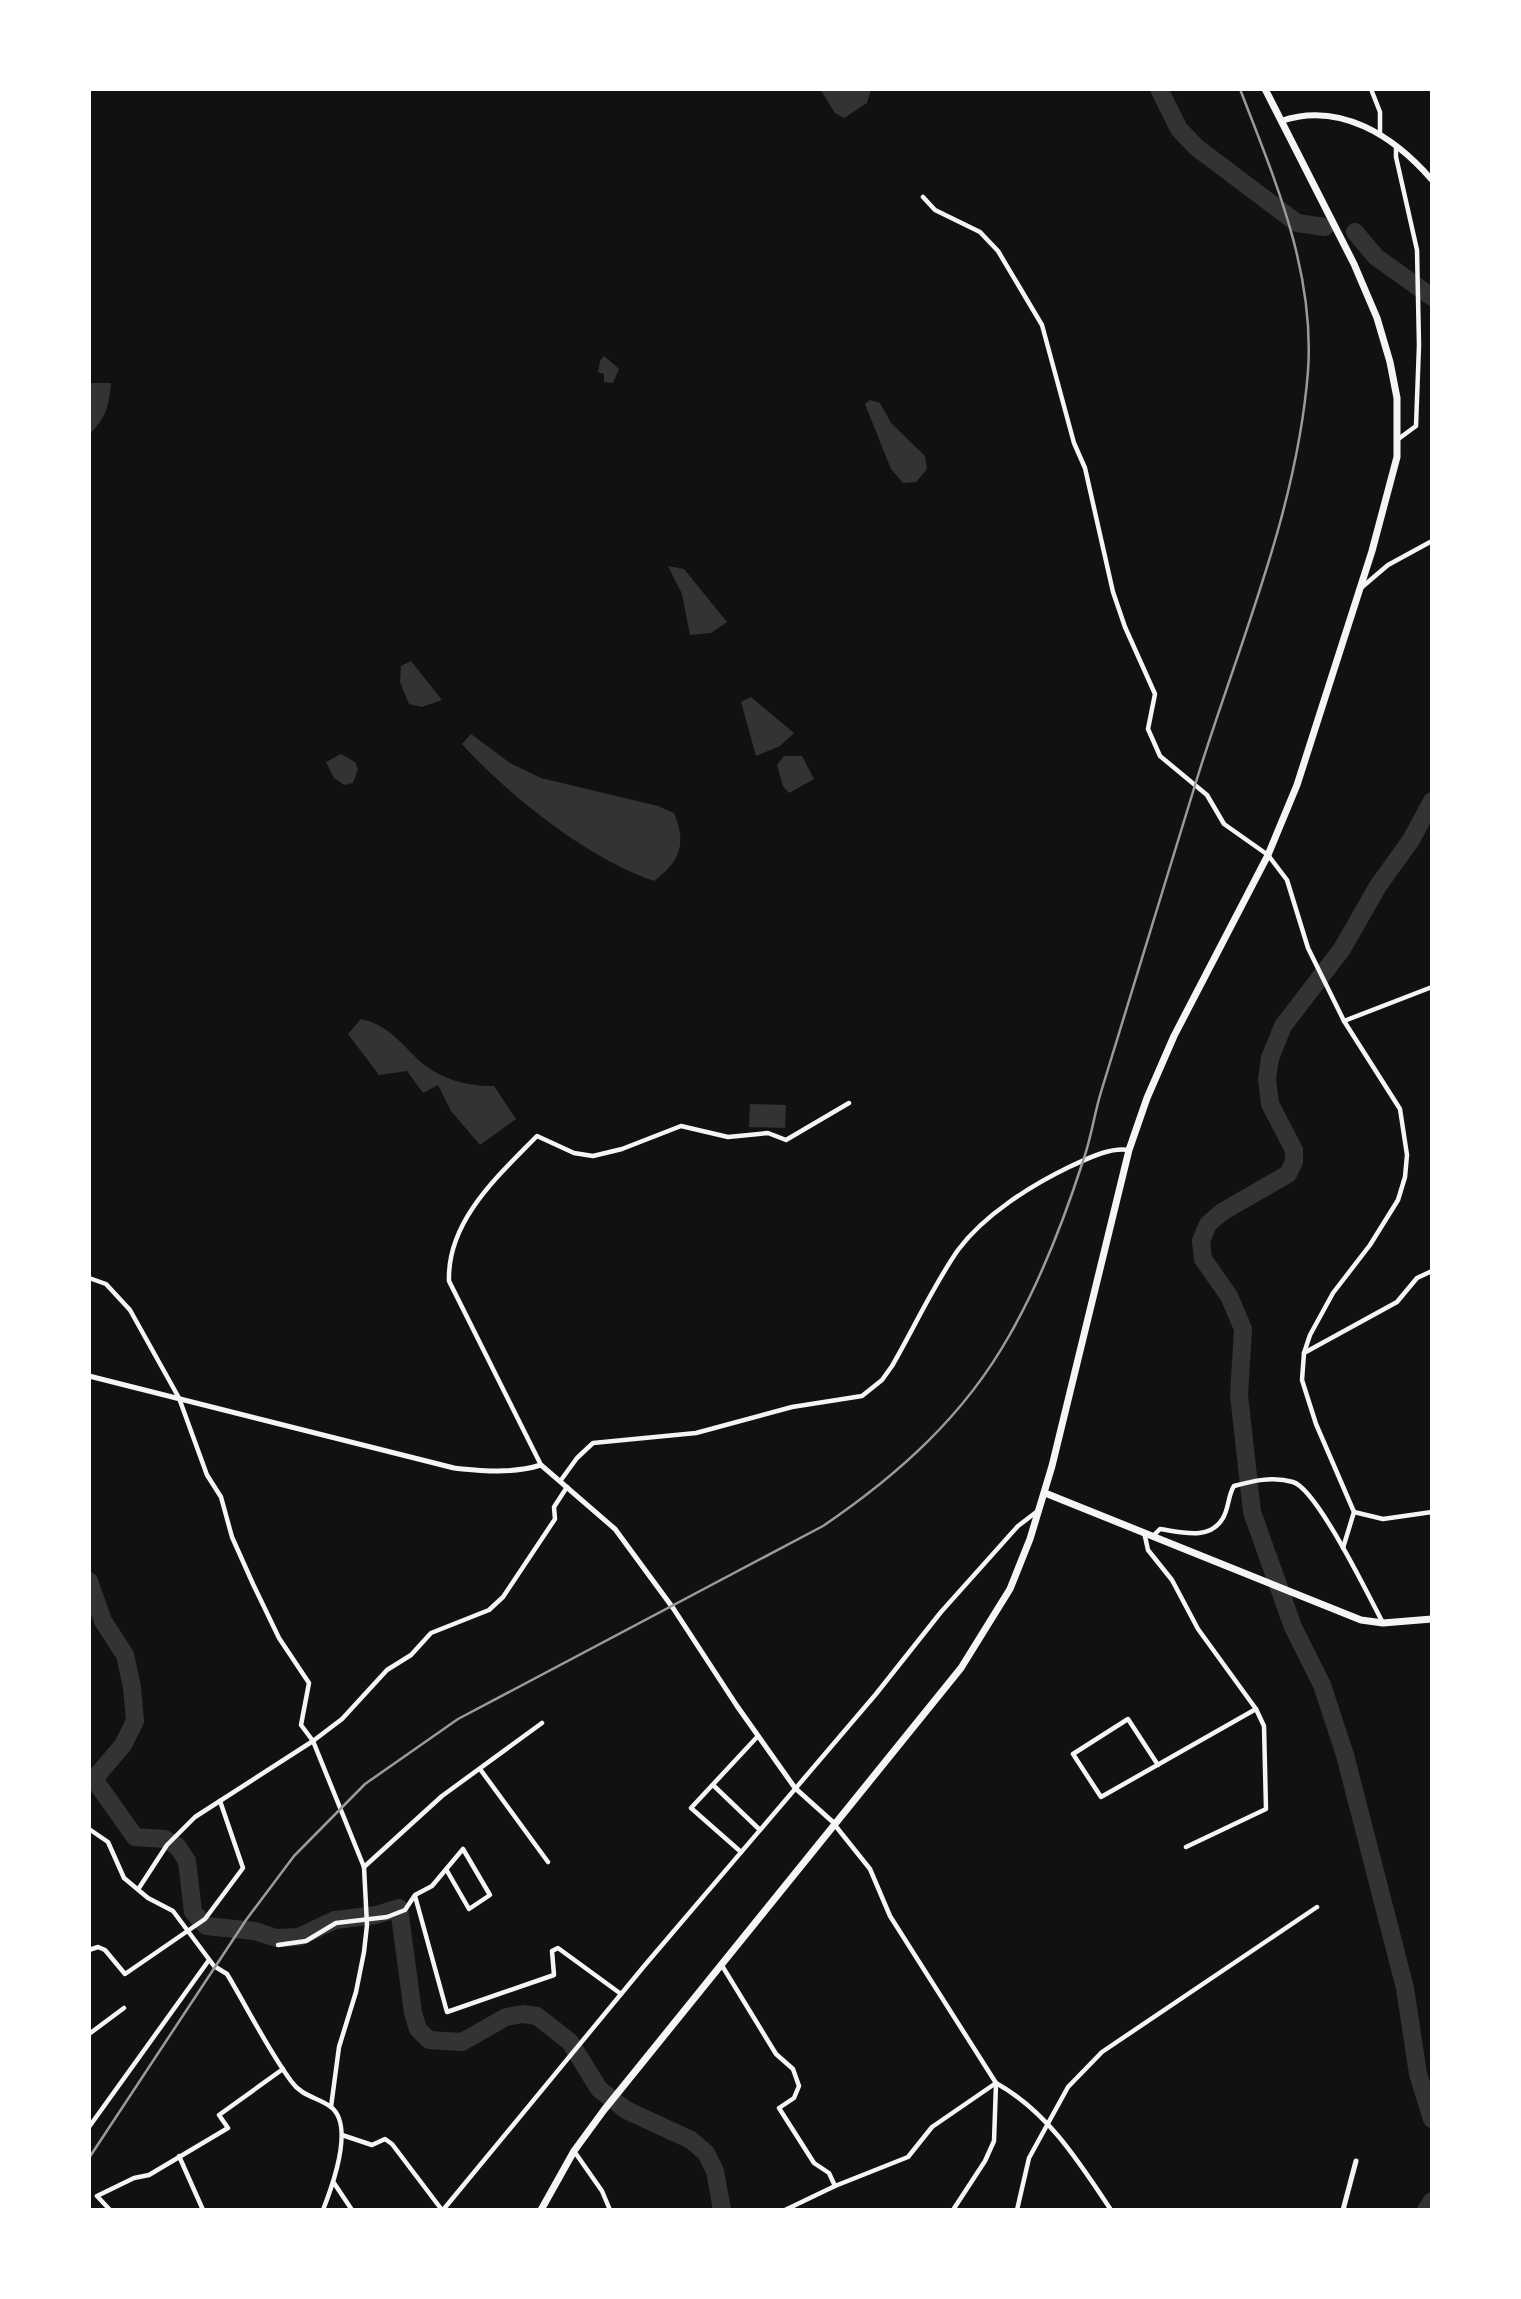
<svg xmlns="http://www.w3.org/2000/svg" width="1521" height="2299" viewBox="0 0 1521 2299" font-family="'DejaVu Sans',sans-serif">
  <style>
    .water { fill: #333 }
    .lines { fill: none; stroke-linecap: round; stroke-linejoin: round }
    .river { stroke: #333; stroke-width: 18 }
    .minor { stroke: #f5f5f5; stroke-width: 4.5 }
    .tertiary { stroke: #f5f5f5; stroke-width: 5 }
    .secondary { stroke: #f5f5f5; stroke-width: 6 }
    .primary { stroke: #f5f5f5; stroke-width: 7 }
    .trunk { stroke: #f5f5f5; stroke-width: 7 }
    .rail { stroke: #9a9a9a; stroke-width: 2.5 }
  </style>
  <rect width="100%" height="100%" fill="#111"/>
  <!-- water -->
  <g class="water">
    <path d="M820 89H871L867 103 844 118 835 113Z"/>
    <path d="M604 356 619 369 613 383 604 382V374L598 372 600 361Z"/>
    <path d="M89 383H111C109 405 106 419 89 434Z"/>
    <path d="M870 400 880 403 891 423 925 456 927 469 916 482 903 483 891 469 865 404Z"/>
    <path d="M668 566 684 569 727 622 711 633 690 635 682 594Z"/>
    <path d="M411 661 442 700 422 707 409 704 400 682 401 666Z"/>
    <path d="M751 697 794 733 780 746 756 756 741 702Z"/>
    <path d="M471 734 510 763 541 778 658 806 674 813C687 845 680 861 654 881 588 859 508 795 462 744Z"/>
    <path d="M341 754 355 762 358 769 353 783 344 785 334 778 326 762Z"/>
    <path d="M784 756H802L814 779 789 793 783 786 777 765Z"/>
    <path d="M361 1019C389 1025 401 1044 422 1063 441 1079 469 1087 494 1086L516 1119 480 1145 451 1111 438 1085 423 1093 407 1071 379 1075 348 1034Z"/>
    <path d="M750 1104 786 1105 785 1128 749 1127Z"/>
  </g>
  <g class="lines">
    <!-- river -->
    <g class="river">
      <path d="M1159 89 1179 129 1196 147 1297 223 1325 227"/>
      <path d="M1355 232 1376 257 1432 297"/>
      <path d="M1432 801 1411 840 1378 886 1342 949 1283 1026 1270 1058 1267 1079 1270 1104 1294 1150V1162L1288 1174 1222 1212 1208 1224 1201 1241 1203 1259 1229 1296 1243 1329 1239 1395 1252 1512 1293 1627 1322 1685 1345 1755 1405 1988 1418 2074 1432 2119"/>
      <path d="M89 1581 103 1621 125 1655 132 1687 135 1721 123 1745 94 1779 135 1837 165 1839 177 1846 187 1861 193 1912 206 1926 255 1931 276 1938 299 1937 335 1920 376 1915 399 1908 413 2013 418 2029 429 2040 462 2042 506 2017 523 2014 537 2016 570 2042 599 2089 626 2110 691 2140 706 2153 715 2171 722 2210"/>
      <path d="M1426 2210 1432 2201"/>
    </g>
    <!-- minor -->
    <g class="minor">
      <path d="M1371 89 1380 112V134"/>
      <path d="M1396 146V157L1417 250 1419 345 1416 426 1397 440"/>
      <path d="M923 197 935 210 980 232 998 251 1042 325 1074 443 1085 468 1113 592 1125 627 1155 694 1148 729 1160 756 1207 795 1224 824 1268 855 1287 880 1308 948 1344 1021 1400 1109 1407 1155 1405 1177 1398 1200 1370 1245 1333 1293 1310 1335 1304 1353 1302 1380 1316 1424 1354 1512 1343 1548"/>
      <path d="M1361 588 1388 565 1432 541"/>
      <path d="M1344 1021 1432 987"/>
      <path d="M89 1278 106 1284 130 1310 179 1398 207 1475 221 1497 232 1537 253 1584 279 1638 309 1683 301 1725 313 1741 364 1867 367 1925 364 1952 356 1992 339 2047 331 2107"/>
      <path d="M1304 1353 1397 1302 1417 1278 1432 1271"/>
      <path d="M541 1465 449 1281C447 1221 498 1176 537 1136L574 1153 593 1156 622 1149 681 1126 728 1137 768 1133 786 1140 849 1103"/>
      <path d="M561 1480 577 1458 593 1443 696 1433 792 1407 862 1396 882 1380 892 1366C914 1328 933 1286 958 1250 984 1215 1030 1186 1069 1167 1087 1159 1109 1147 1129 1150"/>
      <path d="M1354 1512 1383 1519 1432 1512"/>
      <path d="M1144 1532 1148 1550 1172 1580 1198 1629 1256 1709 1264 1726 1266 1809 1186 1847"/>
      <path d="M1153 1536 1160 1529C1181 1532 1210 1541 1223 1518 1229 1508 1228 1495 1234 1486 1252 1481 1273 1476 1293 1482 1317 1489 1369 1597 1383 1623"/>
      <path d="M1158 1765 1128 1719 1073 1754 1101 1797 1256 1709"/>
      <path d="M480 1769 548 1862"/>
      <path d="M713 1785 760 1830"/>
      <path d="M834 1824 870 1869 890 1916 996 2083C1048 2112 1079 2162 1111 2210"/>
      <path d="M89 1829 108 1842 124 1878 148 1898 173 1911 214 1966 227 1974C248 2009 267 2048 291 2081 302 2097 318 2097 331 2107 355 2126 332 2187 323 2210"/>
      <path d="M741 1852 691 1808 758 1736"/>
      <path d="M364 1867 442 1796 542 1723"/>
      <path d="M139 1888 167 1845 195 1817 313 1741 342 1719 387 1670 411 1655 431 1633 489 1610 503 1597 555 1519 554 1507 567 1487"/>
      <path d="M415 1896 447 2012 554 1975 552 1951 558 1948 621 1994"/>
      <path d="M278 1945 306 1941 336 1923 387 1917 405 1910 415 1895 432 1886 463 1849 490 1895 469 1909 446 1869"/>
      <path d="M89 1950 98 1947 105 1950 125 1974 205 1919 243 1868 220 1801"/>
      <path d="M721 1964 776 2054 793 2069 799 2086 794 2098 779 2108 814 2163 829 2173 835 2186 785 2210"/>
      <path d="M89 2034 124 2008"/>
      <path d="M89 2127 209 1960"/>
      <path d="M342 2135 372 2145 385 2139 392 2144 442 2210"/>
      <path d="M574 2151 602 2191 610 2210"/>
      <path d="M179 2156 203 2210"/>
      <path d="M334 2183 352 2210"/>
      <path d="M835 2186 908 2157 932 2127 996 2083"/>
      <path d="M110 2210 97 2196 134 2178 149 2175 228 2128 219 2115 283 2069"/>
      <path d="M443 2210 645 1965 876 1694 941 1612 1018 1526 1039 1510"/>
      <path d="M953 2210 985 2161 994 2141 996 2084"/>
      <path d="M1017 2210 1029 2158 1068 2087 1102 2052 1317 1907"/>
    </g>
    <!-- tertiary -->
    <g class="tertiary">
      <path d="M89 1376 454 1468C484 1471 512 1474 541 1465L615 1529 673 1608 737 1706 795 1788 834 1823"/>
      <path d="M1343 2210 1356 2161"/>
    </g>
    <!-- secondary -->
    <path class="secondary" d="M1281 121C1340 101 1394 136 1432 180"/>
    <!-- primary -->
    <path class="primary" d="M1045 1493 1361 1620 1383 1623 1432 1619"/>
    <!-- trunk -->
    <path class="trunk" d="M541 2210 574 2151 604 2110 961 1668 1010 1589 1030 1539 1052 1466 1129 1150 1147 1098 1174 1036 1268 855 1297 785 1372 551 1397 457V398L1390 362 1377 318 1354 264 1265 89"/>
    <!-- rail -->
    <path class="rail" d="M89 2158 246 1920 294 1856 365 1784 458 1719 823 1526C898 1475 964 1416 1009 1336 1040 1282 1064 1220 1083 1161 1091 1139 1094 1115 1101 1092 1133 989 1165 886 1196 782 1237 648 1297 513 1308 371 1315 272 1275 180 1240 89"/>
  </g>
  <!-- border -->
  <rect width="1521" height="2299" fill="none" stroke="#ffffff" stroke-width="182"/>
</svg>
